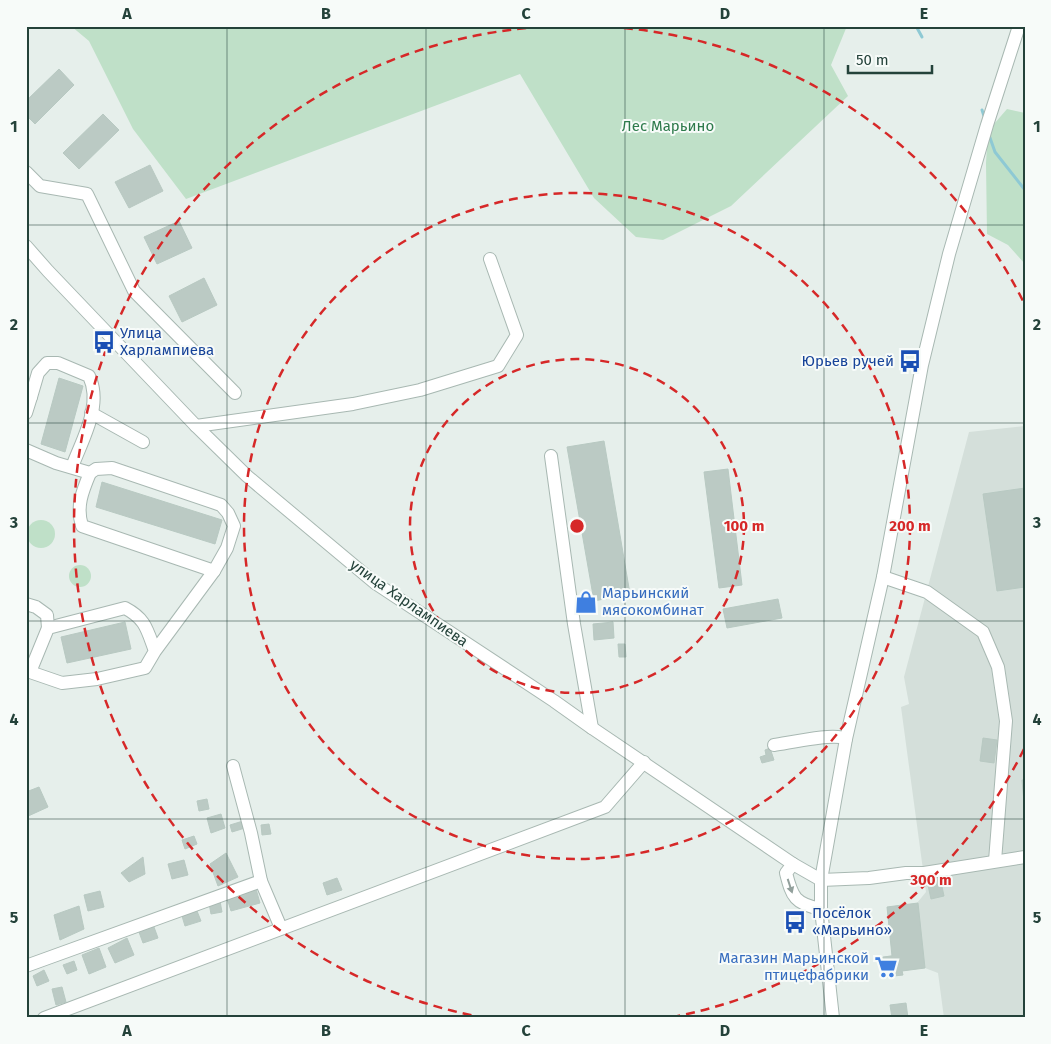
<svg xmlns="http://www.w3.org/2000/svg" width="1051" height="1044" viewBox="0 0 1051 1044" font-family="'Fira Sans',sans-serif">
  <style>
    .built { fill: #d4dfda }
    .green { fill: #bfe0c8 }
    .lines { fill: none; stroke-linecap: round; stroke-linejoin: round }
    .stream { stroke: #8ec9d4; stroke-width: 3 }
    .building { fill: #bbcac4; stroke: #b8c9c2 }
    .minor-casing { stroke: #a8b8b2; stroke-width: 14 }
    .minor { stroke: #fff; stroke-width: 12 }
    .oneway { fill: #92a09c }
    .grid { fill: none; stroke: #24423a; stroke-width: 1; stroke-opacity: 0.55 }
    .ring { fill: none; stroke: #d62828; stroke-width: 2.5; stroke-dasharray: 9 6 }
    .labels { text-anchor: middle; stroke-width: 4; stroke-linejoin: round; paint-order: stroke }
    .park-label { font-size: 15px; fill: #2d7a4b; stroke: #f7fbf9 }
    .transit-label { font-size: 15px; fill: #164399; stroke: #f7fbf9; text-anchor: start }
    .shop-label { font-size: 15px; fill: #366cbe; stroke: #f7fbf9; text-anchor: start }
    .street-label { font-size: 15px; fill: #24423a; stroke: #f7fbf9 }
    .centre { fill: #d62828; stroke: #f7fbf9; stroke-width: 2.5 }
    .ring-label { font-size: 15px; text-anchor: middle; font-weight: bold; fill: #d62828; stroke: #f7fbf9; stroke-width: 4; stroke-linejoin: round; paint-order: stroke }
    .neatline { fill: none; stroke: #24423a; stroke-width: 2 }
    .grid-label { font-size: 16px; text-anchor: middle; font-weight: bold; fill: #24423a }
  </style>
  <rect width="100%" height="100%" fill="#e6efeb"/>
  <!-- built -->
  <path class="built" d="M1025 426V1018H944L938 973 925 968 903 971V975L885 977 883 957 892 955 887 907 917 903 926 892 901 707 909 704 904 677 969 432Z"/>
  <!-- green -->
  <g class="green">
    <path d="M71 26H847L831 65 848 96 731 206 663 240 636 237 594 198 520 74 186 199 133 129 89 41Z"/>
    <path d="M1007 109 1025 113V264L1008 245 987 234 986 163 988 131Z"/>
    <circle cx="41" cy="534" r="14"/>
    <circle cx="80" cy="576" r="11"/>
  </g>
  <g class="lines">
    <!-- stream -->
    <g class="stream">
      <path d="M916 26 922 37"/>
      <path d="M982 110 985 119"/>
      <path d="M989 135 995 152 1025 190"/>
    </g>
  </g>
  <!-- building -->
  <g class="building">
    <path d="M59 69 74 85 35 124 26 115V101Z"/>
    <path d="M103 114 119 130 79 169 63 153Z"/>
    <path d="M150 165 163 191 129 208 115 182Z"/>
    <path d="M179 221 192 248 157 264 144 237Z"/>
    <path d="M204 278 217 305 182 322 169 296Z"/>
    <path d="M59 378 83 386 65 452 41 444Z"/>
    <path d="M604 441 630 594 594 601 567 447Z"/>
    <path d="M728 469 742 585 719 588 704 472Z"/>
    <path d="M102 482 222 520 215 544 96 507Z"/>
    <path d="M1025 488V587L997 591 983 494Z"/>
    <path d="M778 599 782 618 727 628 723 609Z"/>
    <path d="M125 622 131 649 67 663 61 637Z"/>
    <path d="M613 622 614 638 594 640 593 624Z"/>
    <path d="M618 644H625L626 657H619Z"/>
    <path d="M983 738 997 740 994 763 980 761Z"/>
    <path d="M770 748 774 760 762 763 760 757 766 755 765 750Z"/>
    <path d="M1022 780H1025V802H1024Z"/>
    <path d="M39 787 48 807 26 817V792Z"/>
    <path d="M207 799 209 809 199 811 197 801Z"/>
    <path d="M221 814 225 828 211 833 207 818Z"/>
    <path d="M243 821 245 828 232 832 230 825Z"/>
    <path d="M269 824 271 834 262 835 261 825Z"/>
    <path d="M194 836 197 844 185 849 182 840Z"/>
    <path d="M226 853 238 877 218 886 210 864Z"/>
    <path d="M143 857 145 874 129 882 121 873Z"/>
    <path d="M184 860 188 875 172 879 168 864Z"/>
    <path d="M939 873 944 896 931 899 926 876Z"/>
    <path d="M337 878 342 890 327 895 323 883Z"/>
    <path d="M256 889 260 903 231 911 227 898Z"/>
    <path d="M100 891 104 907 88 911 84 895Z"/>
    <path d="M220 901 222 912 211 914 209 903Z"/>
    <path d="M918 903 925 968 902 971 903 975 885 977 883 957 892 956 887 907Z"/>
    <path d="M79 906 84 929 60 940 54 915Z"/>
    <path d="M197 911 201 921 185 926 182 916Z"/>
    <path d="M154 927 158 938 143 943 139 932Z"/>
    <path d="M127 938 134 955 115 963 108 948Z"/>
    <path d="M99 948 106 967 89 974 82 955Z"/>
    <path d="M74 961 77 970 67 974 63 965Z"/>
    <path d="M44 970 49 981 37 986 33 976Z"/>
    <path d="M62 987 66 1002 56 1005 52 989Z"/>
    <path d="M906 1003 908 1018H892L890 1005Z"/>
  </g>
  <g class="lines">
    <defs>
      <g id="minor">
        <path d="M26 172 40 186 87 194 134 291 235 393"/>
        <path d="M26 246 48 271 196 426 247 476 375 583 554 701 592 728 793 864 821 880 869 878 906 873H924L1025 857"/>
        <path d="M26 396 31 397 38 373 47 363H58L89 376C103 405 82 440 72 467"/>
        <path d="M26 413 31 397"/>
        <path d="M91 413 143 442"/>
        <path d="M196 426 353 404 420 390 498 366 517 335 490 259"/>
        <path d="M26 450 56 463 90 473 96 469 112 468 221 505 228 513 234 526 227 548 214 571 155 651 145 668 97 679 62 683 30 672 48 628 125 608C146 619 147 630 155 651"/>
        <path d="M551 456 574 624 592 728"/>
        <path d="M90 473C82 492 76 507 82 526L214 571"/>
        <path d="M883 577 927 592 983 632 998 667 1006 721 995 861"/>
        <path d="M26 604 36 607 47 615 48 628"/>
        <path d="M774 745C789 743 835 732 846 739"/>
        <path d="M233 766 251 833 261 881 281 928"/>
        <path d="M793 864 786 873C792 897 795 904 821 909"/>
        <path d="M26 966 261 881"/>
        <path d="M44 1018 605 807 644 762"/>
        <path d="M833 1018 821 909V880L846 739 883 577 922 365 949 254 987 125 1019 26"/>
      </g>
    </defs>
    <!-- minor casing -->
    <use href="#minor" class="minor-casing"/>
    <!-- minor -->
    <use href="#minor" class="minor"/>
  </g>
  <!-- one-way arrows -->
  <defs><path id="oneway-solid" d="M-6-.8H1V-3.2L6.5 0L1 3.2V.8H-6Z" transform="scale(1.25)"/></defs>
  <use class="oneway" href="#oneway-solid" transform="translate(790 886) rotate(72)"/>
  <!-- grid -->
  <path class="grid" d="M227 26V1018M426 26V1018M625 26V1018M824 26V1018M26 225H1025M26 423H1025M26 621H1025M26 819H1025"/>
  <!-- distance rings -->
  <g class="ring">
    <circle cx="577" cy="526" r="167"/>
    <circle cx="577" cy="526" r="333"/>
    <path d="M1024 749A500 500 0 0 1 668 1018M486 1018A500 500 0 0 1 560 26M594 26A500 500 0 0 1 1024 303"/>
  </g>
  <!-- icons -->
  <defs>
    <symbol id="bus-bare" viewBox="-9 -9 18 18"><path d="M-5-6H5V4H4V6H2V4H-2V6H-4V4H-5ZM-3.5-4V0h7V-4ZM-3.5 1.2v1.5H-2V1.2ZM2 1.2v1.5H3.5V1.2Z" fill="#1a4fb4" stroke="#f7fbf9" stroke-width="2.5" paint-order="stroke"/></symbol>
    <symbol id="shop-bare" viewBox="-9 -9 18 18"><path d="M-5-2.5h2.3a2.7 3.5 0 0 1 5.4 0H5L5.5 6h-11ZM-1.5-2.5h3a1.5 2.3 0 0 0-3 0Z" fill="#3f7fe0" stroke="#f7fbf9" stroke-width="2.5" paint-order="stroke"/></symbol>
    <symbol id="supermarket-bare" viewBox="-9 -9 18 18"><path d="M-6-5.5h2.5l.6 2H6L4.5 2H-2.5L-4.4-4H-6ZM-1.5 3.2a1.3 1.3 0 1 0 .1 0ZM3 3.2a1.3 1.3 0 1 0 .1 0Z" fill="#3f7fe0" stroke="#f7fbf9" stroke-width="2.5" paint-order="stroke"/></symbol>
  </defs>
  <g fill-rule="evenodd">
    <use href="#bus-bare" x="88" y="326" width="32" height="32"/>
    <use href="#bus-bare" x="894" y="345" width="32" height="32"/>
    <use href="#shop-bare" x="570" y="586" width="32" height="32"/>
    <use href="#bus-bare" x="779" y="906" width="32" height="32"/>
    <use href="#supermarket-bare" x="870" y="951" width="32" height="32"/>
  </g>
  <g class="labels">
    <!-- park labels -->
    <g class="park-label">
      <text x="668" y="131">Лес Марьино</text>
    </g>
    <!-- transit labels -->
    <g class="transit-label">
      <text x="120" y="338">Улица<tspan x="120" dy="17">Харлампиева</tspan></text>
      <text x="894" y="366" text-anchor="end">Юрьев ручей</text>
      <text x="812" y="918">Посёлок<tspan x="812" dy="17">«Марьино»</tspan></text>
    </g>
    <!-- shop labels -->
    <g class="shop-label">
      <text x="602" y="598">Марьинский<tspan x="602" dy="17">мясокомбинат</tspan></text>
      <text x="869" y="963" text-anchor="end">Магазин Марьинской<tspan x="869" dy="17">птицефабрики</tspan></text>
    </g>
    <!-- street labels -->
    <g class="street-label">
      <text transform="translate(409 603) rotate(35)" y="5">улица Харлампиева</text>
    </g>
  </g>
  <circle cx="577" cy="526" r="8" class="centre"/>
  <g class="ring-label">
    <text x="744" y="531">100 m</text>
    <text x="910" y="531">200 m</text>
    <text x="931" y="885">300 m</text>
  </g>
  <!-- border -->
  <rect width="1051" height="1044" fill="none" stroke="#f7fbf9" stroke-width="55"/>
  <!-- scale -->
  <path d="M848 65v8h84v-8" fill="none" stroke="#24423a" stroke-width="2.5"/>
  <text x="856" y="65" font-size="15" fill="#24423a" stroke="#f7fbf9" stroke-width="4" paint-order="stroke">50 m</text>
  <rect x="28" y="28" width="996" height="988" class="neatline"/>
  <g class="grid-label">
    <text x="127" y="19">A</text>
    <text x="326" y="19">B</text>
    <text x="526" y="19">C</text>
    <text x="725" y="19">D</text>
    <text x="924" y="19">E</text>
    <text x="14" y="132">1</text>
    <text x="1037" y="132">1</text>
    <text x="14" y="330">2</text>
    <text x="1037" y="330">2</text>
    <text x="14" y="528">3</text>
    <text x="1037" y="528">3</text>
    <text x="14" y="725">4</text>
    <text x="1037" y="725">4</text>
    <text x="14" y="923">5</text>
    <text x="1037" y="923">5</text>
    <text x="127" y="1036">A</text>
    <text x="326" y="1036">B</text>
    <text x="526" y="1036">C</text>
    <text x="725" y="1036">D</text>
    <text x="924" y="1036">E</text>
  </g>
</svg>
